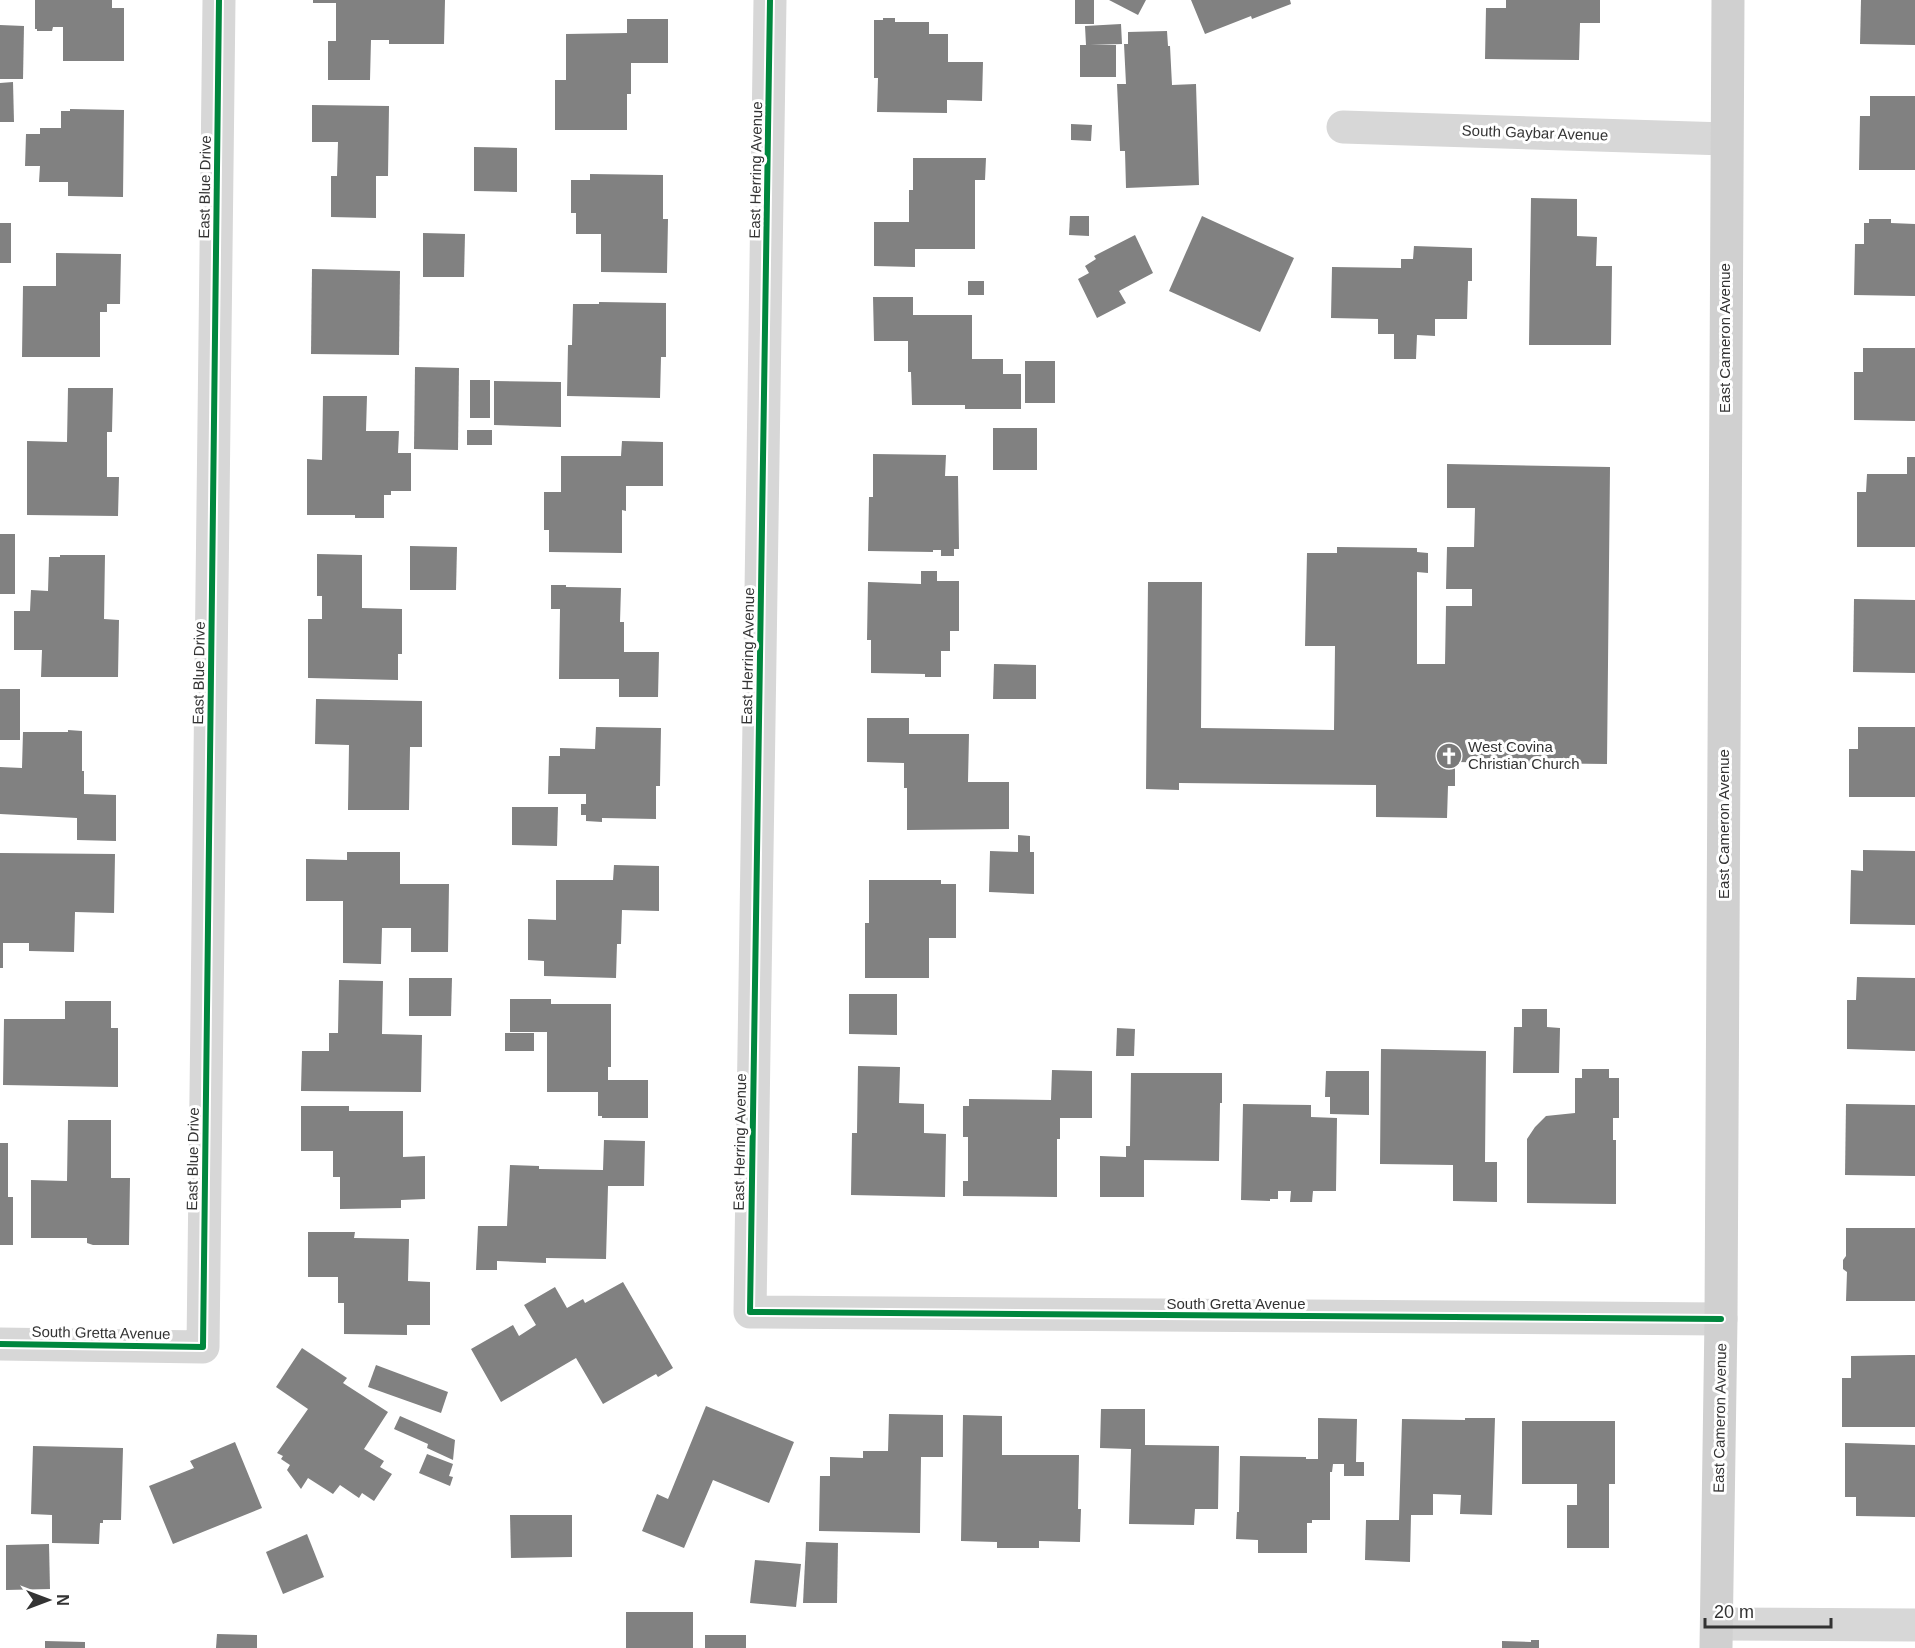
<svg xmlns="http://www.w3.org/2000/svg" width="1915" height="1648" viewBox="0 0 1915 1648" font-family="Arial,sans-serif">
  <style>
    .building { fill: #818181 }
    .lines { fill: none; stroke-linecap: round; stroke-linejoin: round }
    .minor { stroke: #d7d7d7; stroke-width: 33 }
    .secondary { stroke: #d0d0d0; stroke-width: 33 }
    .cycleway-casing { stroke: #fff; stroke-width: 10 }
    .cycleway { stroke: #00873e; stroke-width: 6 }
    .labels { text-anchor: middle; stroke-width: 6; stroke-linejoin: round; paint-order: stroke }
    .street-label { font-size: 15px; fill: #333; stroke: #fff }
    .poi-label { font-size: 15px; fill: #333; stroke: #fff; text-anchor: start }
  </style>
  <rect width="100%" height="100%" fill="#fff"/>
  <!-- building -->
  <g class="building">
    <path d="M35 0H112V8H124V61H63V27H53L52 31H37V29H35Z"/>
    <path d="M313 0H445L444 44H389V40H371L370 80H328V41H336V3H313Z"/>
    <rect x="1075" y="0" width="19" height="24"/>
    <path d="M1109 0H1146L1138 15Z"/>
    <path d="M1191 0H1290L1291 4 1252 19 1251 16 1205 34Z"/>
    <path d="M1506 0H1600V23H1580L1579 60 1485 59 1486 8H1506Z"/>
    <path d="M1861 0H1915V45L1860 44Z"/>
    <path d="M883 18H895V22H929V34H948V62H983L982 101 947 100V113L877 112 878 78H874V20H883Z"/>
    <path d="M627 19H668V63H631V94H627V130H555V80H566V34L627 33Z"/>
    <path d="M1121 24 1122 44 1090 45H1116V77H1080V45H1086L1085 26Z"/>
    <path d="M0 25 24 26 23 79H0Z"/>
    <path d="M1167 31 1168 46H1170L1172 85 1196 84 1199 185 1126 188 1125 151H1120L1117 84H1126L1124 44H1128V32Z"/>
    <path d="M13 82 14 122H0V83Z"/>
    <path d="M1870 96H1915V170H1859L1860 116H1870Z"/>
    <path d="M312 105 389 106 388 176H376V218L331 217V176H337L338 142H312Z"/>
    <path d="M70 109 124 110 123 197 68 196V182H39L40 166H25L26 134H40V128H61V111H70Z"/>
    <path d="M1071 124 1092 125 1091 141 1071 140Z"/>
    <path d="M474 147 517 148V192L474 191Z"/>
    <path d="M913 158H986L985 180H975V249H915V267L874 266V222H909V190H913Z"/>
    <path d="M590 174 663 175V219H668L667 273 601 272V234H576V213H571V180H590Z"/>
    <path d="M1531 198 1577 199V236L1597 237 1596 266H1612L1611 345H1529Z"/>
    <path d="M1070 216H1089V236L1069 235Z"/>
    <path d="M1202 216 1294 258 1260 332 1169 291Z"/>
    <path d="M1869 219H1891V223L1915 224V296L1854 295 1855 244H1864V223H1869Z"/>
    <rect x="0" y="223" width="11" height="40"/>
    <path d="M423 233 465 234 464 277H423Z"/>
    <path d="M1135 235 1153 273 1119 291 1126 303 1097 318 1078 279 1089 273 1085 266 1096 259 1094 256Z"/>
    <path d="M1414 246 1472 248V281H1468L1467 319H1435V336L1417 335 1416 359H1394V334H1378V319L1331 318 1332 267 1401 268V259H1413Z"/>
    <path d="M56 253 121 254 120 304H107V312H100V357H22L23 286H56Z"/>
    <path d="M312 269 400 271 399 355 311 354Z"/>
    <rect x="968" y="281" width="16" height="14"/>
    <path d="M873 297H913V315H972V359H1003V374H1021V409H965V405H912L911 372H908V341H874Z"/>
    <path d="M599 302 666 303V357H661L660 398 567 396 568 345H572L573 304H599Z"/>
    <path d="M1863 348H1915V421L1854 420V372H1863Z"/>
    <rect x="1025" y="361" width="30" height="42"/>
    <path d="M415 367 459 368 458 450 414 449Z"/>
    <rect x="470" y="380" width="20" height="38"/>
    <path d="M494 381 561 382V427L494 425Z"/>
    <path d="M68 388H113L112 432H107V477H119L118 516 27 515V441L67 442Z"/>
    <path d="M323 396H367L366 431H399L398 453H411V491H391V495H384V518H355V515H307V459L322 460Z"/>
    <rect x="993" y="428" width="44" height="42"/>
    <rect x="467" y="430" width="25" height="15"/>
    <path d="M622 441 663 442V486H626V511L622 510V553L549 552V530H544V492H561V456H621Z"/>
    <path d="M873 454 946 455 945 476H958L959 549H954V556H941V550H933V552L868 551 869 497H873Z"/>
    <path d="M1907 457H1915V547H1857V492H1866L1867 474H1907Z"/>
    <path d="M1447 464 1610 467 1607 764 1455 762V786H1448L1447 818 1376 817V785L1179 783V790L1146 789 1148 582H1202L1201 728 1334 730 1335 646H1305L1307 553H1337V547L1417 548V552L1428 553V573L1417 572V664H1445L1446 606H1472V589H1446L1447 547H1474L1475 508H1447Z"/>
    <rect x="0" y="534" width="15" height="60"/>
    <path d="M410 546 457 547 456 590H410Z"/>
    <path d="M317 554 362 555V608L402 609V654H398V680L308 678V619H322V596H317Z"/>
    <path d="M60 555H105L104 619 119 620 118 677H41L42 650H14V611H30L31 590 48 591 49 557H60Z"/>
    <path d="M921 571H937V581H959V631H950V651H941V677H925V674L871 673V640H867L868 582 921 584Z"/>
    <path d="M551 585H566V587L621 588 620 622H624V652H659L658 697H619V679H559L560 609H551Z"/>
    <path d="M1854 599 1915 600V673L1853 672Z"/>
    <path d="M994 664 1036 665V699H993Z"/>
    <rect x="0" y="689" width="20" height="51"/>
    <path d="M316 699 422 701V747H410L409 810H348L349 745 315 744Z"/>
    <path d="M867 718H909V734H969L968 782H1009V829L907 830V788H904V763L867 762Z"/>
    <path d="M596 727 661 728 660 786H656V819L602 818V822L586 821V815H581V804H586V794H548L549 756H560V748L595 749Z"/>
    <path d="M1858 727H1915V797H1849V749H1858Z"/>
    <path d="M68 730 82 731V771H84V794L116 795V841L77 840V818L0 814V767L22 768 23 732H68Z"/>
    <path d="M512 807H558L557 846 512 845Z"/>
    <path d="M1018 835 1030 836V852H1034V894L989 892 990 851 1018 852Z"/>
    <path d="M1863 850 1915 851V925L1850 924 1851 870 1863 871Z"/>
    <path d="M347 852H400V884H449L448 952H411V928H382L381 964 343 963V901H306V859L347 860Z"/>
    <path d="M0 853 115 854 114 913 75 912 74 952 29 951V943H3V968H0Z"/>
    <path d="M614 865 659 866V911L622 910 621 944H617L616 978 544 976V961L528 960V919L556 920V880H613Z"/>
    <path d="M869 880H941V884H956V938H929V978H865V923H869Z"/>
    <path d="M1857 977 1915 978V1051L1847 1049V1000H1856Z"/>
    <path d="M409 978H452L451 1016H409Z"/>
    <path d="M339 980 383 981 382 1034 422 1035 421 1092 301 1091 302 1051H329V1033H338Z"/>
    <path d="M849 994H897V1035L849 1034Z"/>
    <path d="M510 999H551V1004H611V1067H608V1080H648V1118H602V1116H598V1092H547V1032H510Z"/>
    <path d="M65 1001H111V1028H118V1087L3 1085 4 1019H65Z"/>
    <path d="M1522 1009H1547V1027L1560 1028 1559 1073H1513L1514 1027H1522Z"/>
    <path d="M1117 1028 1135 1029 1134 1056H1116Z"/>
    <rect x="505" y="1033" width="29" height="18"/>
    <path d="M1381 1049 1486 1051 1485 1162H1497V1202L1453 1201V1165L1380 1164Z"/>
    <path d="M858 1066 900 1067 899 1103 924 1104V1133L946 1134 945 1197 851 1195 852 1133H857Z"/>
    <path d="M1582 1069H1609V1078H1619V1118H1613V1140H1616V1204L1527 1203V1139L1535 1127 1546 1116 1575 1113V1078H1582Z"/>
    <path d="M1052 1070 1092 1071V1118H1060V1139H1057V1197L963 1196V1181H968V1137H963V1106H969V1099L1051 1100Z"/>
    <path d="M1326 1071H1369V1115L1330 1114V1097H1325Z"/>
    <path d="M1131 1073H1222V1103H1220L1219 1161 1144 1160V1197H1100V1156L1126 1157V1146H1130Z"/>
    <path d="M1243 1104 1311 1105V1117L1337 1118 1336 1191H1313L1312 1202H1290L1291 1191H1278V1199H1270V1201L1241 1200Z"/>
    <path d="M1846 1104 1915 1105V1176L1845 1175Z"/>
    <path d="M301 1106H349V1111H403V1157L425 1156V1199L401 1200V1208L340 1209V1177H333V1151H301Z"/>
    <path d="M68 1120H111V1178H130L129 1245H93L87 1243V1238H31V1180L67 1181Z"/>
    <path d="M604 1140 645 1141 644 1186H608L606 1259 546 1258V1263L497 1261V1270H476L478 1226H507L510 1165 539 1166V1169L603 1170Z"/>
    <path d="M0 1143H8V1197H13V1245H0Z"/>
    <path d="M1846 1228H1915V1301H1846L1847 1272 1843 1269V1260L1846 1256Z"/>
    <path d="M308 1232H355L354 1238 409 1239 408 1281 430 1282V1325H407V1335L344 1334V1303H338V1277H308Z"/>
    <path d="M623 1282 673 1368 658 1377 656 1374 603 1404 576 1358 501 1402 471 1349 513 1325 519 1336 536 1325 524 1305 555 1287 567 1308 583 1299 585 1303Z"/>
    <path d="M302 1348 347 1378 343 1383 388 1412 364 1449 384 1461 380 1467 392 1474 374 1501 362 1493 359 1498 340 1485 333 1494 308 1478 301 1489 287 1470 290 1465 281 1459 283 1456 277 1453 308 1409 276 1387Z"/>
    <path d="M1910 1355H1915V1427H1842V1378H1851V1356Z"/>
    <path d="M376 1365 448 1392 441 1413 368 1387Z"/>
    <path d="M706 1406 794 1442 769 1503 713 1480 684 1548 642 1531 657 1494 668 1499Z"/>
    <path d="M1101 1409H1145V1445L1219 1446 1218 1509H1195L1194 1525 1129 1524 1131 1449 1100 1448Z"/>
    <path d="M889 1414 943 1415V1457H921L920 1533 819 1531 820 1476H830V1457L863 1458V1451H888Z"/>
    <path d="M963 1415 1002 1416V1455H1079L1078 1509H1081L1080 1542 1039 1541V1548H997V1542L961 1541Z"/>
    <path d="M400 1416 455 1440 453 1460 427 1448 428 1444 394 1429Z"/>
    <path d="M1318 1418 1357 1419 1356 1462H1364V1476H1344V1464H1333L1332 1472H1330V1520H1312V1523H1307V1553H1258V1540L1236 1539 1237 1512H1239L1240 1456 1306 1457V1459H1318Z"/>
    <path d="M1465 1418H1495L1492 1515 1460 1514 1461 1495 1433 1494V1515H1411L1410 1562 1365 1560 1366 1520H1399L1402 1419 1465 1420Z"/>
    <path d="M1522 1421H1615V1484H1609V1548H1567V1505H1577V1484H1522Z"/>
    <path d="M235 1442 262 1508 173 1544 149 1486 194 1468 190 1461Z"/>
    <path d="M1845 1443 1915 1445V1517L1856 1516V1497H1845Z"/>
    <path d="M33 1446 123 1448 121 1520H103V1523H100L99 1544 52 1543V1515L31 1514Z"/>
    <path d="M427 1454 453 1464 449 1476 453 1477 450 1486 419 1473Z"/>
    <path d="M510 1515H572V1557L511 1558Z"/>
    <path d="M307 1534 324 1577 283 1594 266 1552Z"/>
    <path d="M806 1542 838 1543 837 1603H803Z"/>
    <path d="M49 1544 50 1589 6 1590V1545Z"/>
    <path d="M755 1560 801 1564 796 1607 750 1603Z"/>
    <rect x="626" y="1612" width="67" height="36"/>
    <path d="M217 1634 257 1635V1648H216Z"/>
    <rect x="705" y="1635" width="41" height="13"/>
    <path d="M1531 1640H1539V1648H1502V1641L1531 1642Z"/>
    <path d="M45 1641 85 1642V1648H45Z"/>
  </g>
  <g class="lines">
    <!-- minor -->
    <g class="minor">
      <path d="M770 0 750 1312 1721 1319"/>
      <path d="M1343 127 1726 139"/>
      <path d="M0 1344 203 1347 219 0"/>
      <path d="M1717 1624 1915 1625"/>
    </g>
    <!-- secondary -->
    <path class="secondary" d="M1716 1648 1721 1319 1728 0"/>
    <defs>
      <g id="cycleway">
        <path d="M770 0 750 1312 1721 1319"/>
        <path d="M0 1344 203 1347 219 0"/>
      </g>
    </defs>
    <!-- cycleway casing -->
    <use href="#cycleway" class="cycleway-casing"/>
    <!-- cycleway -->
    <use href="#cycleway" class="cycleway"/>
  </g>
  <!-- icons -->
  <defs>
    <symbol id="church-disc" viewBox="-11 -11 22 22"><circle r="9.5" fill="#7a7a7a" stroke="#fff"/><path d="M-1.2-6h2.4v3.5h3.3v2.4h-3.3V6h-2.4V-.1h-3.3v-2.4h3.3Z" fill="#fff"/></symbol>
  </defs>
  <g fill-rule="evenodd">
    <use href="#church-disc" x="1434" y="741" width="30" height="30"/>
  </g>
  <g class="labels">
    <!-- street labels -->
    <g class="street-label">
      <text transform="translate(1535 133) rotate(2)" y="5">South Gaybar Avenue</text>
      <text transform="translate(756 170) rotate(-89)" y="5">East Herring Avenue</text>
      <text transform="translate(205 187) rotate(-89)" y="5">East Blue Drive</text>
      <text transform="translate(1725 338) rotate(-90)" y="5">East Cameron Avenue</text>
      <text transform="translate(748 656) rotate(-89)" y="5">East Herring Avenue</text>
      <text transform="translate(199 673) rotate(-89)" y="5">East Blue Drive</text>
      <text transform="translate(1724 824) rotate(-90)" y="5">East Cameron Avenue</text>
      <text transform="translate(740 1142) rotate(-89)" y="5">East Herring Avenue</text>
      <text transform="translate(193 1159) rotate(-89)" y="5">East Blue Drive</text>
      <text x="1236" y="1309">South Gretta Avenue</text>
      <text transform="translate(101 1333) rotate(1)" y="5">South Gretta Avenue</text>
      <text transform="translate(1720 1418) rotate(-89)" y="5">East Cameron Avenue</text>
    </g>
    <!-- poi labels -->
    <g class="poi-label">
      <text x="1468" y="752">West Covina<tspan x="1468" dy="17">Christian Church</tspan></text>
    </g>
  </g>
  <!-- north arrow -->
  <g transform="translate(48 1600) rotate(90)" stroke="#ffffff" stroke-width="4.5" paint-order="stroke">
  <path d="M0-4.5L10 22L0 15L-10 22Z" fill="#333333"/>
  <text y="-9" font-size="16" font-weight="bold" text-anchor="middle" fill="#333333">N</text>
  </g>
  <!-- scale -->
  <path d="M1705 1618v9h126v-9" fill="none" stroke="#333333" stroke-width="3"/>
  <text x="1714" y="1618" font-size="18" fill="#333333" stroke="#ffffff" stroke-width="4.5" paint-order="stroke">20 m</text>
</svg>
